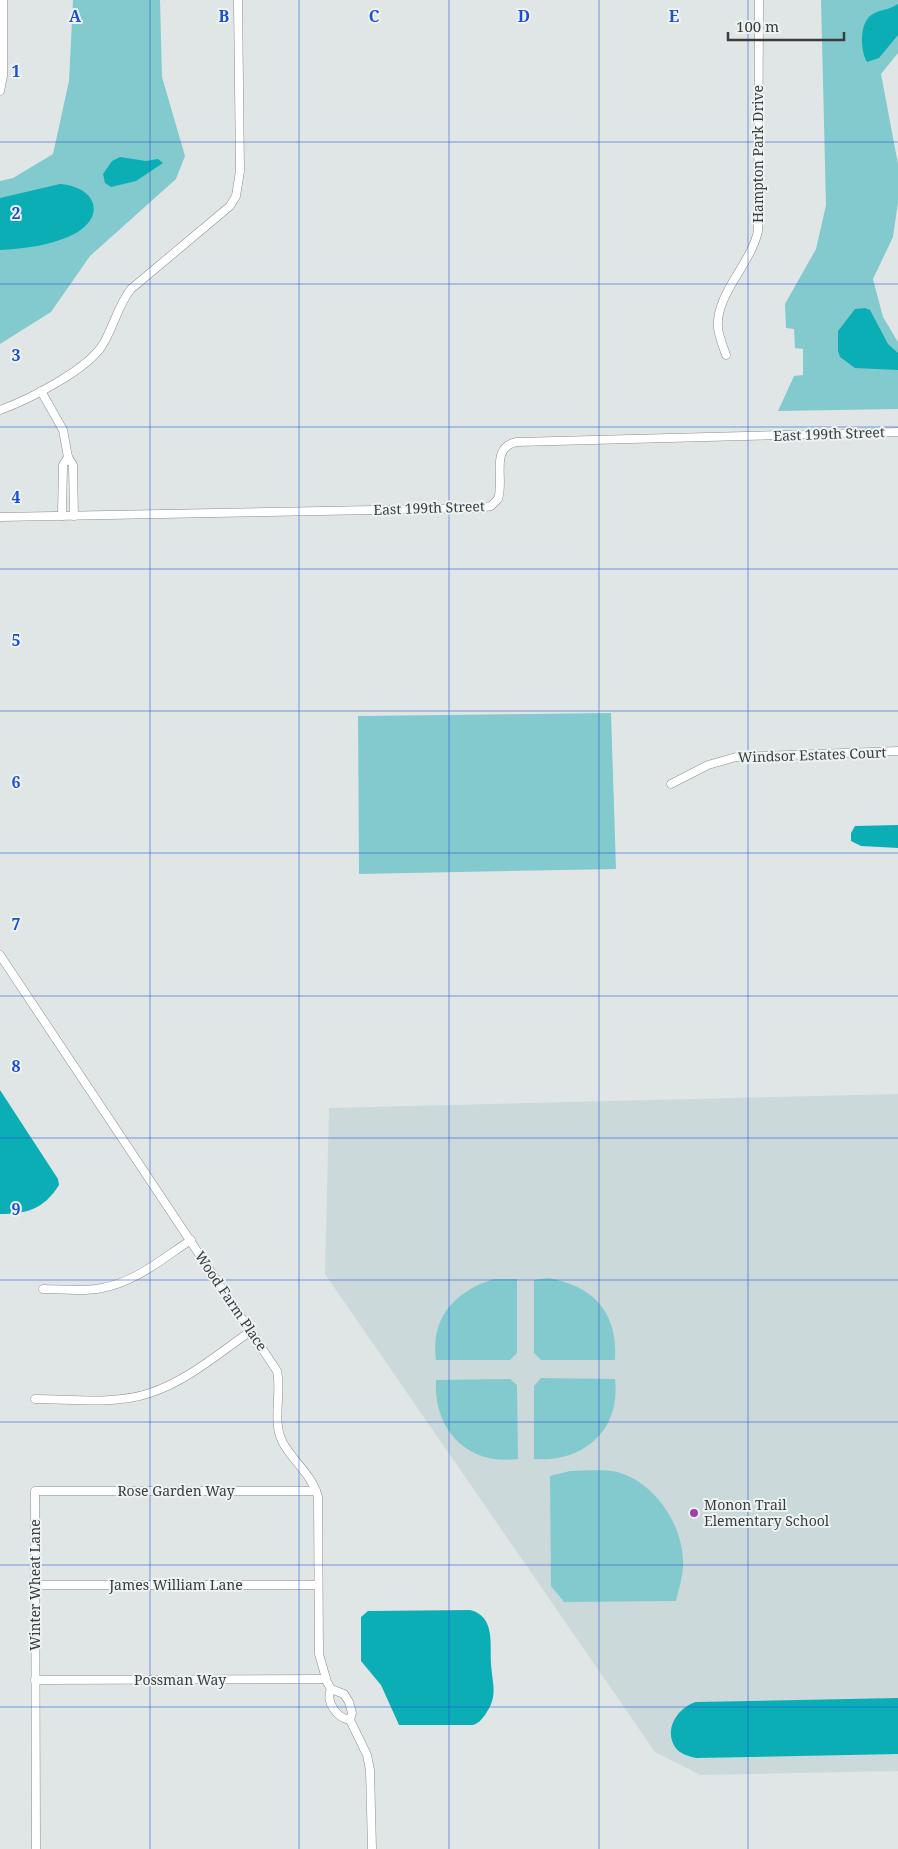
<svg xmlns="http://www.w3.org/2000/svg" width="898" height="1849" viewBox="0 0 898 1849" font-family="'Noto Serif',serif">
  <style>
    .built { fill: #cbd9da }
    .green { fill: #83cace }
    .water { fill: #0caeb5 }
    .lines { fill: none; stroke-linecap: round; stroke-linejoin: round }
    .street-casing { stroke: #8a8f8f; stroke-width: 9 }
    .street { stroke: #fff; stroke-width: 8 }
    .grid { fill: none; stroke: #1d4ed8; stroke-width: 1; stroke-opacity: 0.55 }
    .poi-dot { fill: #a03fa6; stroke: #edf3f3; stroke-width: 2 }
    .labels { text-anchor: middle; stroke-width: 4; stroke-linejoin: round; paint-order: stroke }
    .street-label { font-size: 14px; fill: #3b3d3d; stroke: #edf3f3 }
    .poi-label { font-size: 14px; fill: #3b3d3d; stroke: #edf3f3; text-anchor: start }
    .grid-label { font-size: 16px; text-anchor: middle; font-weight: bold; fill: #1d4ed8; stroke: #edf3f3; stroke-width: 4; stroke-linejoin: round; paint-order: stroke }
  </style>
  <rect width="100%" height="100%" fill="#e0e6e6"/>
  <!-- built -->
  <path class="built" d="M898 1094V1771L700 1775 655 1752 325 1274 329 1108Z"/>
  <!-- green -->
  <g class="green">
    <path d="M73 0H160L162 77 185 156 176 179 90 256 51 312 0 344V181L13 178 53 154 69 81Z"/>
    <path d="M821 0H898V53L881 74 898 164V202L893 237 873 279 883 317 898 342V409L778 411 794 376 803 375V349L795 348 794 329 786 328 785 304 816 249 826 205Z"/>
    <path d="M611 713 616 869 359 874 358 716Z"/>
    <path d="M548 1278C594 1286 618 1313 615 1360H541L534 1353V1280Z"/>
    <path d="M494 1279H517V1353L510 1360H436C430 1318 455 1291 494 1279Z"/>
    <path d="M541 1378 615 1379C621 1430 583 1463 534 1459V1386Z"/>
    <path d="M510 1379 517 1385 518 1459C467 1466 433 1429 436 1380Z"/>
    <path d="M570 1471C585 1471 602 1469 617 1472 654 1482 681 1522 683 1559 684 1574 679 1588 676 1601L564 1602 551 1586 550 1476Z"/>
  </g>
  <!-- water -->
  <g class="water">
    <path d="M898 4V35L879 58 867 62C860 50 859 21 873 14 881 9 887 11 898 4Z"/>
    <path d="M120 157 146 161 158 159 163 163 136 181 111 187 105 183 103 174 112 161Z"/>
    <path d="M60 184C93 186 108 214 76 233 54 245 24 249 0 250V198Z"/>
    <path d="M865 308 870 310 888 344 898 353V370L855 368 840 357 838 351V331L855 309Z"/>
    <path d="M898 825V848L861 846 851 841V833L855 826Z"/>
    <path d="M0 1090 58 1179 59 1185C44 1209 27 1214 0 1214Z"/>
    <path d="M470 1610C495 1616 490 1643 491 1663 492 1685 499 1695 485 1715 481 1720 479 1723 473 1725H399L381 1685 361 1661V1617L368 1611Z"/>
    <path d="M898 1698V1754L696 1758C688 1756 680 1754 675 1747 663 1728 679 1707 696 1702Z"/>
  </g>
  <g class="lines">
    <defs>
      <g id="street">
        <path d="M0 91 3 76V0"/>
        <path d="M726 355C723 346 719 337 718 328 715 295 751 264 758 231L759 0"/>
        <path d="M41 391 63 430 68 457 73 465 74 516"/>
        <path d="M0 410C28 400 89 369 103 344 114 326 118 305 131 289L230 206 236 196 240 171 238 0"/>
        <path d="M62 516 63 465 68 457"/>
        <path d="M0 517 479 508 491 506 498 499C505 480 489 447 517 442L898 432"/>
        <path d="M671 784 708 765 736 757 898 751"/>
        <path d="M0 955 277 1371C282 1393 272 1420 282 1441 292 1461 312 1474 318 1497L319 1654 327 1682 331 1689 344 1694 349 1702 352 1713 350 1720 367 1755 370 1770 372 1849"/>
        <path d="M43 1289C63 1289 83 1292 102 1288 136 1282 163 1258 191 1240"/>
        <path d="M35 1399C72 1399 115 1405 150 1393 187 1381 219 1353 251 1331"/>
        <path d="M35 1585H318"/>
        <path d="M35 1680 326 1679"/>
        <path d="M331 1689C325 1702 337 1718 350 1720"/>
        <path d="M36 1849 35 1491H316"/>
      </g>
    </defs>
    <!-- street casing -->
    <use href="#street" class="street-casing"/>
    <!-- street -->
    <use href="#street" class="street"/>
  </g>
  <!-- grid -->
  <path class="grid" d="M150 0V1849M299 0V1849M449 0V1849M599 0V1849M748 0V1849M0 142H898M0 284H898M0 427H898M0 569H898M0 711H898M0 853H898M0 996H898M0 1138H898M0 1280H898M0 1422H898M0 1565H898M0 1707H898"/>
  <!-- markers -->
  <circle class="poi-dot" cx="694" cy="1513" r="5"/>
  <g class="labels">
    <!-- street labels -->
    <g class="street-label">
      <text transform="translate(758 154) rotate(-90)" y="5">Hampton Park Drive</text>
      <text transform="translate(829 434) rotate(-2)" y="5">East 199th Street</text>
      <text transform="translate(429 508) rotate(-2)" y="5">East 199th Street</text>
      <text transform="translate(812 755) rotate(-2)" y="5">Windsor Estates Court</text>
      <text transform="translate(231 1301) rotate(56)" y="5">Wood Farm Place</text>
      <text x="176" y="1496">Rose Garden Way</text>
      <text transform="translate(35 1585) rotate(-90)" y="5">Winter Wheat Lane</text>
      <text x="176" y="1590">James William Lane</text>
      <text x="180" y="1685">Possman Way</text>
    </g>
    <!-- poi labels -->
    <g class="poi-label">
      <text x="704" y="1510">Monon Trail<tspan x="704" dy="16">Elementary School</tspan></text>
    </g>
  </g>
  <g class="grid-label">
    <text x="75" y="22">A</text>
    <text x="224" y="22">B</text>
    <text x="374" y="22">C</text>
    <text x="524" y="22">D</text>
    <text x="674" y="22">E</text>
    <text x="16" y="77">1</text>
    <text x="16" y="219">2</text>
    <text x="16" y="361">3</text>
    <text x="16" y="503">4</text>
    <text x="16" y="646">5</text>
    <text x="16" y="788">6</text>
    <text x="16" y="930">7</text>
    <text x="16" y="1072">8</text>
    <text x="16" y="1215">9</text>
  </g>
  <!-- scale -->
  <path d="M728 32v8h116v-8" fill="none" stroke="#3b3d3d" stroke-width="2.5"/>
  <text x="736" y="32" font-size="15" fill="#3b3d3d" stroke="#edf3f3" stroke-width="4" paint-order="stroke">100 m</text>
</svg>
